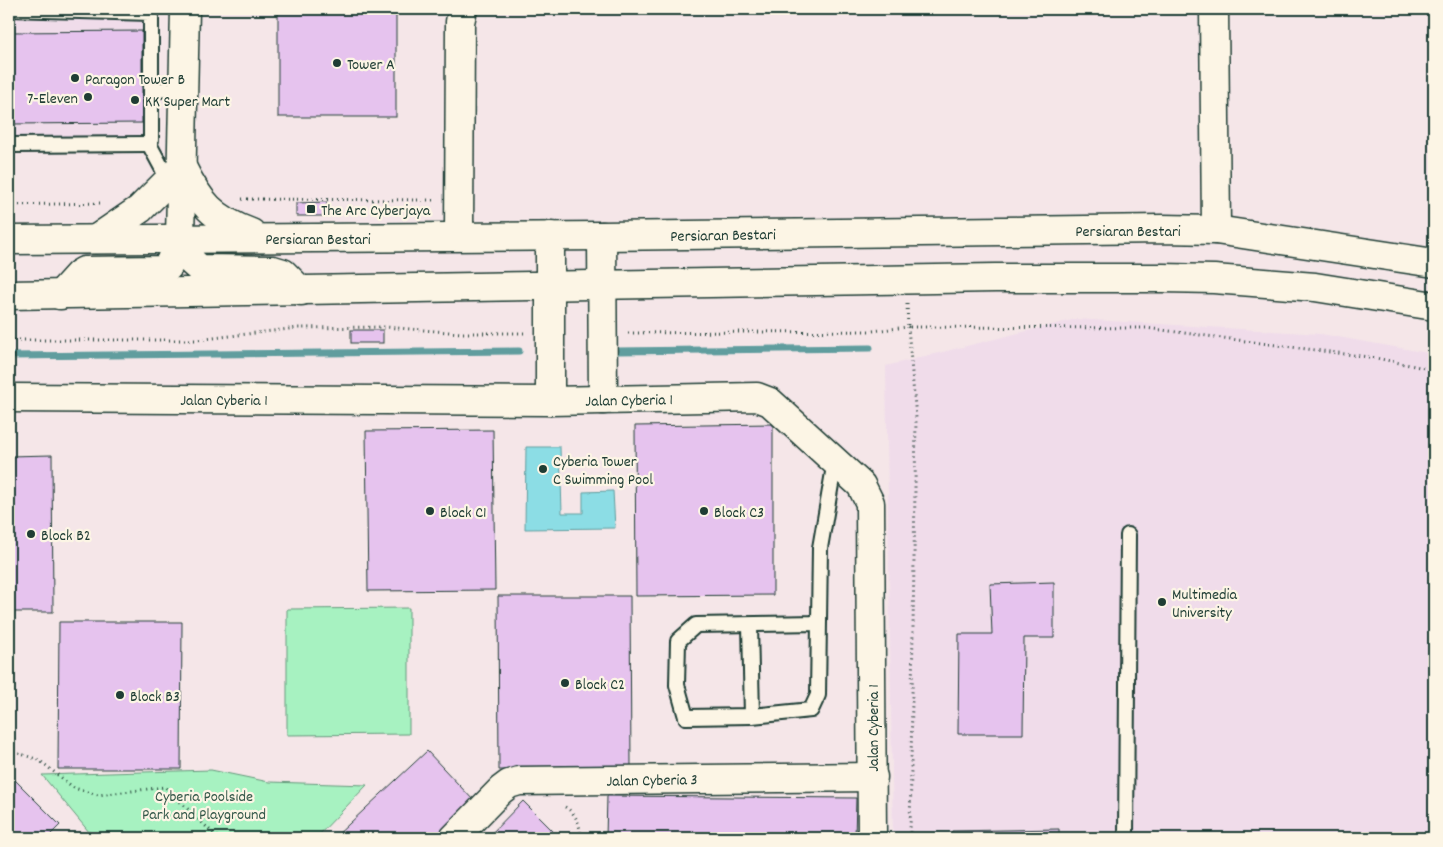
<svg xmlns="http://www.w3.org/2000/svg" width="1443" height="847" viewBox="0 0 1443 847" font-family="Dekko,sans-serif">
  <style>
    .built { fill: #f0dcea }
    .green { fill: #a7f2c1; stroke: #63987a }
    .water { fill: #8cdde5; stroke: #609d9e }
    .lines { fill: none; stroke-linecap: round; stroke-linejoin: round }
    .stream { stroke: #609d9e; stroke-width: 7 }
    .building { fill: #e6c3ee; stroke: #1f3d34 }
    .lane-casing { stroke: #1f3d34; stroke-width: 18 }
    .street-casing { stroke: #1f3d34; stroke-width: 31 }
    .secondary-casing { stroke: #1f3d34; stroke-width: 31 }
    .path { stroke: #1f3d34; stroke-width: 3; stroke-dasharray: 1 4; stroke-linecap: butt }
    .lane { stroke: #fcf5e5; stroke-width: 14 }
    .street { stroke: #fcf5e5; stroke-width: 28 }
    .secondary { stroke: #fcf5e5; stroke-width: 28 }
    .poi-dot { fill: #1f3d34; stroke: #fcf5e5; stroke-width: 2 }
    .labels { text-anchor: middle; stroke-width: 4.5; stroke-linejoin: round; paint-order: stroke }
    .poi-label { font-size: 16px; fill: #1f3d34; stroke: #fcf5e5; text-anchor: start }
    .street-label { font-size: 16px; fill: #1f3d34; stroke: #fcf5e5 }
    .park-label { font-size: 16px; fill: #335849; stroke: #fcf5e5 }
  </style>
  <rect width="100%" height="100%" fill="#f5e6e8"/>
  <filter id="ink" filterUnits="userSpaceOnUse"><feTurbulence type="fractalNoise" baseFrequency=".02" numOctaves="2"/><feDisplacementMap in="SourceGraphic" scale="10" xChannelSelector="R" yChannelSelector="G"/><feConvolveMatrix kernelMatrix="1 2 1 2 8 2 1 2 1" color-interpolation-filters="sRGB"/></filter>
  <g filter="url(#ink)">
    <!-- built -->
    <g class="built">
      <path d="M9 16 146 18 145 138H9Z"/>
      <path d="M1076 319 1321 334 1434 354V838H893L886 366Z"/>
    </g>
    <!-- green -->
    <g class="green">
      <path d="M409 608V734L287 735V609Z"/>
      <path d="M211 770 269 782 367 785 316 838H94L42 775Z"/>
    </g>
    <!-- water -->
    <path class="water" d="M526 447H560L562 513H583V492L613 491 615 528 525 529Z"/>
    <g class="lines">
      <!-- stream -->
      <g class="stream">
        <path d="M616 351 870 348"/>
        <path d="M9 356 519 351"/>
      </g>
    </g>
    <!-- building -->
    <g class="building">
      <rect x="278" y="9" width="118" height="108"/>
      <path d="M142 31V123L9 124V32Z"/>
      <path d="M327 202V216H296V203Z"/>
      <rect x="351" y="330" width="32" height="13"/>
      <path d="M773 424V595L636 596 635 426Z"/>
      <path d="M493 430 495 590 368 591 366 431Z"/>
      <path d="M52 455 53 612H9V456Z"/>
      <path d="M1054 582V638H1024L1023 734H958L959 634H992L990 584Z"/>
      <path d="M498 596H630L631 770H499Z"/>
      <path d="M59 622H182L181 769H58Z"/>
      <path d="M427 751 475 802 437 838H334Z"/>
      <path d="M9 774 60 825 47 838H9Z"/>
      <path d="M607 796 856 798 855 838H606Z"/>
      <path d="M523 801 560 838H487Z"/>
      <path d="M1059 829V838H951L952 831Z"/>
    </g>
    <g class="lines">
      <defs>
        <g id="lane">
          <path d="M9 9 151 13V140L149 144 169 181"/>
          <path d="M152 90 184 89"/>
          <path d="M9 145 149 144"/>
          <path d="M819 623 696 625 678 641 677 685 686 717 752 716 811 710 818 695 820 548 835 461"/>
          <path d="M750 625 752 716"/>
          <path d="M1126 838 1128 535"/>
        </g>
        <g id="street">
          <path d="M1214 9 1216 230"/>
          <path d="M459 236 460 22 463 9"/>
          <path d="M550 236V401"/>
          <path d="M602 236 603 400"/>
          <path d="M180 238 185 9"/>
          <path d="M9 398 550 401 757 397 770 402 861 485 870 503 872 838"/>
          <path d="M454 838 501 790 509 784 519 781 873 777"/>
        </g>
        <g id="secondary">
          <path d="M180 238 192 262 200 269 273 270 283 273 301 291"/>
          <path d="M96 239 140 209 182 167C199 202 213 219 251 233"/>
          <path d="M9 240 602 236 1162 229 1216 230 1434 263"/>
          <path d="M9 295 995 278H1163L1214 279 1315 287 1434 306"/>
          <path d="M60 295 79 274 84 271 160 270 168 267 180 238"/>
        </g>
      </defs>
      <!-- lane casing -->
      <use href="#lane" class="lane-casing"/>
      <!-- street casing -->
      <use href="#street" class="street-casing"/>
      <!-- secondary casing -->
      <use href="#secondary" class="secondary-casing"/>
      <!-- path -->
      <g class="path">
        <path d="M242 199 433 200"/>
        <path d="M9 205 103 203"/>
        <path d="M907 304 908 327 1146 328 1376 358 1434 370"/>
        <path d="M628 333 872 331 908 327 916 418 910 838"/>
        <path d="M9 340H196L298 328 385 327 461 333H524"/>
        <path d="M9 750 39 760 74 788 98 795 165 787 218 838"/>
        <path d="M565 807C577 814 580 825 581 838"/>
      </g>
      <!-- lane -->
      <use href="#lane" class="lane"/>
      <!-- street -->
      <use href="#street" class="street"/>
      <!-- secondary -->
      <use href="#secondary" class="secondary"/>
    </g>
  </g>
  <!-- markers -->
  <g class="poi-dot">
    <circle cx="337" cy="63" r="5"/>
    <circle cx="75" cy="78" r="5"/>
    <circle cx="88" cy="97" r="5"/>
    <circle cx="135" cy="100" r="5"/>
    <rect x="306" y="204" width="10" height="10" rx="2.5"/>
    <circle cx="543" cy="469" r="5"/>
    <circle cx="430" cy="511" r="5"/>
    <circle cx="704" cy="511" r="5"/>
    <circle cx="31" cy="534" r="5"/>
    <circle cx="1162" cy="602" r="5"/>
    <circle cx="565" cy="683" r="5"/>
    <circle cx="120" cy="695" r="5"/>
  </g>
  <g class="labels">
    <!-- poi labels -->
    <g class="poi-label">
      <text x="347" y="69">Tower A</text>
      <text x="85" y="84">Paragon Tower B</text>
      <text x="78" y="103" text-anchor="end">7-Eleven</text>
      <text x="145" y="106">KK Super Mart</text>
      <text x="321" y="215">The Arc Cyberjaya</text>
      <text x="553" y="466">Cyberia Tower<tspan x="553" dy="18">C Swimming Pool</tspan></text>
      <text x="440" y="517">Block C1</text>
      <text x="714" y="517">Block C3</text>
      <text x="41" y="540">Block B2</text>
      <text x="1172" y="599">Multimedia<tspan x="1172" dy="18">University</tspan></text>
      <text x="575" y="689">Block C2</text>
      <text x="130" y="701">Block B3</text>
    </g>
    <!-- street labels -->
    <g class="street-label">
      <text x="1128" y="236">Persiaran Bestari</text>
      <text transform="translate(723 234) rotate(-1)" y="6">Persiaran Bestari</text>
      <text x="318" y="244">Persiaran Bestari</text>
      <text x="224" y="405">Jalan Cyberia 1</text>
      <text transform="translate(629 399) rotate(-1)" y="6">Jalan Cyberia 1</text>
      <text transform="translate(872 728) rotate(-90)" y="6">Jalan Cyberia 1</text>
      <text transform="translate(652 779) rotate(-1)" y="6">Jalan Cyberia 3</text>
    </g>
    <!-- park labels -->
    <g class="park-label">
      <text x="204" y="801">Cyberia Poolside<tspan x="204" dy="18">Park and Playground</tspan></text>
    </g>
  </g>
  <!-- margin -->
  <rect width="1443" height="847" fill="none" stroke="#fcf5e5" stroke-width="30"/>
  <rect x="15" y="15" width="1413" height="817" fill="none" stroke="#1f3d34" stroke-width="2" filter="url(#ink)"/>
</svg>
